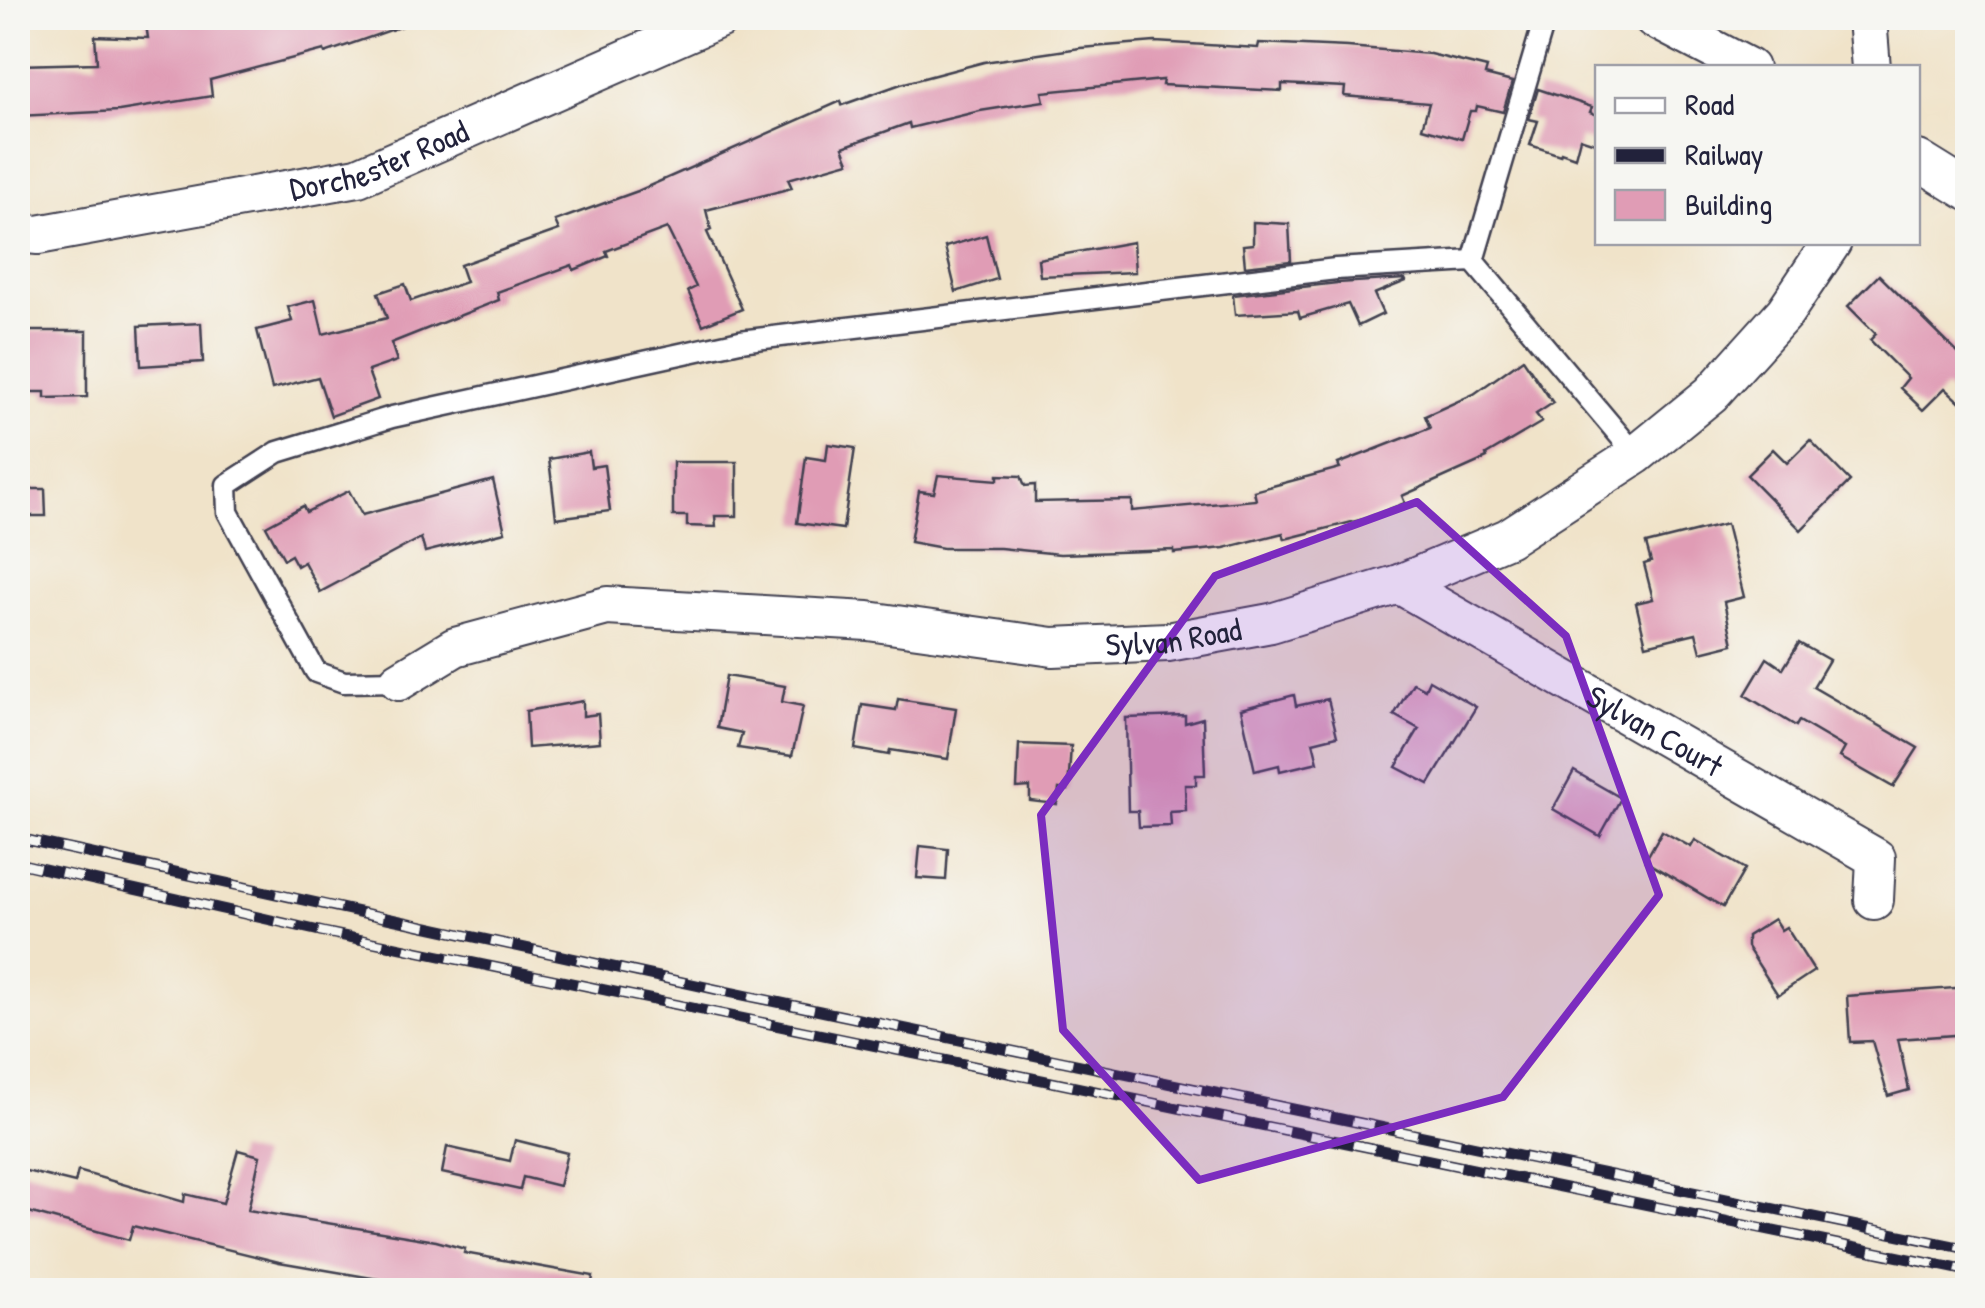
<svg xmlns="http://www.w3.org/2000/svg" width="1985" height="1308" viewBox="0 0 1985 1308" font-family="'Patrick Hand',sans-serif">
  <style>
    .building { fill: #e09cb5 }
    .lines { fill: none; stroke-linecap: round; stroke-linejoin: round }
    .lane-casing { stroke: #413f50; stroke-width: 25 }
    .street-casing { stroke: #413f50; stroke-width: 42 }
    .lane { stroke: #fff; stroke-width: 20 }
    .street { stroke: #fff; stroke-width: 38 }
    .rail-casing { stroke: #22223b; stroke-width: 11 }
    .rail { stroke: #f6f6f2; stroke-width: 8; stroke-dasharray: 22; stroke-linecap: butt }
    .marked { fill: #7b2cbf; fill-opacity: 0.2; stroke: #7b2cbf; stroke-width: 8; stroke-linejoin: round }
    .labels { text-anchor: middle; stroke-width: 8; stroke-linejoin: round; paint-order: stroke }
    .street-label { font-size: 32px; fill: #22223b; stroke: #f6f6f2 }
  </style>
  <rect width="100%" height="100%" fill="#f6f6f2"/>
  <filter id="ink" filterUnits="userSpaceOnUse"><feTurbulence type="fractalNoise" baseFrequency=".01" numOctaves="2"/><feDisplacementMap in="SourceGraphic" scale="20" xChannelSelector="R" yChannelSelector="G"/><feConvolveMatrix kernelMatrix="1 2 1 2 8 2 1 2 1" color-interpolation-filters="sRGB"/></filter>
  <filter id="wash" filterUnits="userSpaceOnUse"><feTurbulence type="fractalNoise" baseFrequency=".0048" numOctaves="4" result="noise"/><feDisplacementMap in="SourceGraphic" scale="40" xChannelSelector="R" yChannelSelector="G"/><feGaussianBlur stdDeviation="2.25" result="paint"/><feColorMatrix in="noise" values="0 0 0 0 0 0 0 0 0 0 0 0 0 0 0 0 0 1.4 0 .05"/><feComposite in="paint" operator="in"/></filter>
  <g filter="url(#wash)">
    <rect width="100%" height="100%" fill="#f0e3c9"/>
    <g id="blocks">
      <!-- building -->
      <g class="building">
        <path d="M145 18H413L414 22 325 53 324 50 210 80 212 96 119 111 18 116V65L97 63 95 36 148 38Z"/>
        <path d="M1155 42 1258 48 1259 43 1348 47 1430 54 1487 68 1485 75 1512 82 1503 112 1477 106 1476 111H1470L1462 139 1422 128 1429 103 1344 96 1345 87 1282 84V91L1162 85 1163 80 1042 92 1044 101 980 111 910 128 909 123 843 147 849 162 788 179 792 188 706 210 711 230 707 232 742 309 703 325 688 291 696 287 667 228 606 251 608 256 574 270 572 265 497 292 499 300 391 343 397 361 368 371 378 399 331 416 318 377 272 389 257 330 292 321 288 307 315 300 323 334 387 318 378 293 405 284 411 301 466 282 460 265 559 230 555 221 638 191 841 101 842 105 901 84 984 62 1080 48Z"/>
        <path d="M1538 89 1592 107 1590 112 1598 115V144L1580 138 1575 157 1561 152 1560 155 1530 145 1538 121 1529 119Z"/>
        <path d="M1253 222 1289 224 1291 261 1245 266 1243 245 1253 244Z"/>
        <path d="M986 235 997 279 956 292 945 247Z"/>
        <path d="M1133 242 1135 272 1040 276 1038 259Z"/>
        <path d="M1879 275 1968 363V409L1945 388 1923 410 1900 388 1908 378 1870 340 1876 334 1848 306Z"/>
        <path d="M1405 279 1406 281 1374 294 1383 314 1358 326 1348 304 1300 318 1298 311 1235 315 1233 295 1337 283Z"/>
        <path d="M201 323 203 362 141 366 139 326Z"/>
        <path d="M26 331H87V397L45 398V392H26Z"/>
        <path d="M1523 359 1553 403 1536 414 1542 422 1486 455 1487 458 1402 496 1405 503 1364 519 1285 539 1283 533 1224 548 1174 553V550L1060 554 1000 548H943L910 542 919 491 934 493 938 475 998 480V475L1021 476 1025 486 1035 485V502L1132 500V511L1256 500 1254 491 1340 468 1338 464 1430 428 1425 416 1474 394Z"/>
        <path d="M1810 440 1850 481 1801 530 1747 475 1773 449 1787 463Z"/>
        <path d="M828 444 855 448 843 529 797 523 806 457 826 460Z"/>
        <path d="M589 452 591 467 604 465 610 511 556 518 549 459Z"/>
        <path d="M673 462H737V516H715L716 527 687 526V516H673Z"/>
        <path d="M493 480 505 532 425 552 421 538 320 592 304 562 297 566 291 555 284 559 266 526 303 506 306 512 349 491 362 515Z"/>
        <path d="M18 489H45L46 516H18Z"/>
        <path d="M1726 524 1744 597 1724 602 1733 644 1701 652 1696 633 1646 645 1636 603 1653 599 1644 564 1651 562 1646 544Z"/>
        <path d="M1799 643 1829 660 1813 687 1918 748 1893 787 1840 757 1845 748 1799 721 1796 726 1745 695 1767 658 1783 669Z"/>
        <path d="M726 676 785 686 782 702 803 706 792 756 738 748 742 733 717 728Z"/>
        <path d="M1429 680 1476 707 1429 784 1396 767 1419 729 1394 715 1413 683 1425 689Z"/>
        <path d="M1294 695 1296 706 1328 699 1337 736 1313 742 1318 762 1280 771 1279 765 1255 771 1241 709Z"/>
        <path d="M898 699 956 708 948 759 890 750 889 755 855 749 862 705 896 710Z"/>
        <path d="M583 701V716L598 714 600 742 528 748 526 711Z"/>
        <path d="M1185 716V723L1203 718 1205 775H1196V785H1185L1186 811 1170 812 1171 826 1139 827 1138 811H1128L1126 718Z"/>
        <path d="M1019 744 1071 746 1068 790 1059 789 1057 804 1030 801V787L1017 788Z"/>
        <path d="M1574 771 1621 798 1600 836 1553 809Z"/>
        <path d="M1662 831 1691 847 1695 840 1745 869 1723 907 1645 861Z"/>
        <path d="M920 846 948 849 946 880 917 878Z"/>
        <path d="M1774 919 1781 930 1786 927 1814 971 1778 995 1747 947V936Z"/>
        <path d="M1968 987V1034L1898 1039 1909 1090 1888 1096 1872 1041 1850 1042 1847 996Z"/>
        <path d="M515 1140 567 1153 559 1186 523 1177 520 1190 442 1173 447 1147 510 1161Z"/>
        <path d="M238 1150 260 1156 248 1210 436 1241 465 1249 464 1253 593 1276 591 1290H419L383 1284 384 1280 279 1262 133 1226 129 1240 18 1209V1169L75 1183 78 1171 184 1202 185 1194 223 1203Z"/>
      </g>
    </g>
  </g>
  <g filter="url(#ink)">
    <use href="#blocks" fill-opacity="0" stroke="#413f50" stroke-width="2.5"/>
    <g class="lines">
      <defs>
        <g id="lane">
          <path d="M1545 18 1473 261 1636 455"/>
          <path d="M399 681 344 682 316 672 228 512 227 485 278 452 392 417 740 341 1336 269 1473 261"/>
        </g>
        <g id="street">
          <path d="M1653 18 1749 68"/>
          <path d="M1867 18 1871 68"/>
          <path d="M1918 160 1968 191"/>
          <path id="s1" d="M18 233 38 235 358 177 720 18"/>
          <path id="s2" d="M1399 584 1876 858 1874 900"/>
          <path id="s3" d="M399 681 455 647 607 606 868 621 1053 647 1168 642 1271 623 1399 584 1508 538 1636 455 1711 394 1785 312 1832 242"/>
        </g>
      </defs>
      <!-- lane casing -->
      <use href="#lane" class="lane-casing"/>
      <!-- street casing -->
      <use href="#street" class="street-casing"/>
      <!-- lane -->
      <use href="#lane" class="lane"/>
      <!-- street -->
      <use href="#street" class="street"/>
      <defs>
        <g id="rail">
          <path d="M18 838 719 990 1968 1249"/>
          <path d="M18 863 324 932 1968 1271"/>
        </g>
      </defs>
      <!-- rail casing -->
      <use href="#rail" class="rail-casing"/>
      <!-- rail -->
      <use href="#rail" class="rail"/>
    </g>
  </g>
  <!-- marked area -->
  <path class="marked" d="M1417 502 1566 636 1659 895 1503 1097 1199 1180 1063 1030 1041 815 1215 576Z"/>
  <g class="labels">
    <!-- street labels -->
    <g class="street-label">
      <text dy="11" stroke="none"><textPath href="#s1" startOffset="370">Dorchester Road</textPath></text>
      <text dy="11" stroke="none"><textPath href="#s3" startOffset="792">Sylvan Road</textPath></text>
      <text dy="11" stroke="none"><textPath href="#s2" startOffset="295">Sylvan Court</textPath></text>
    </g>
  </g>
  <!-- margin -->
  <rect width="1985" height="1308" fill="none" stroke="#f6f6f2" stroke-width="60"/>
  <!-- legend -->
  <rect x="1595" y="65" width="325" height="180" fill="#f6f6f2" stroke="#a1a1a9" stroke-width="2.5"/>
  <rect x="1615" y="98" width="50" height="15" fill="#ffffff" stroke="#a1a1a9" stroke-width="2.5"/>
  <text x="1685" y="115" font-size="30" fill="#22223b">Road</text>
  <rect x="1615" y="148" width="50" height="15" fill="#22223b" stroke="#a1a1a9" stroke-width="2.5"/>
  <text x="1685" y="165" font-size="30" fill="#22223b">Railway</text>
  <rect x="1615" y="190" width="50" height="30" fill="#e09cb5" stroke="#a1a1a9" stroke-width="2.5"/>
  <text x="1685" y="215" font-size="30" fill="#22223b">Building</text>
</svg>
